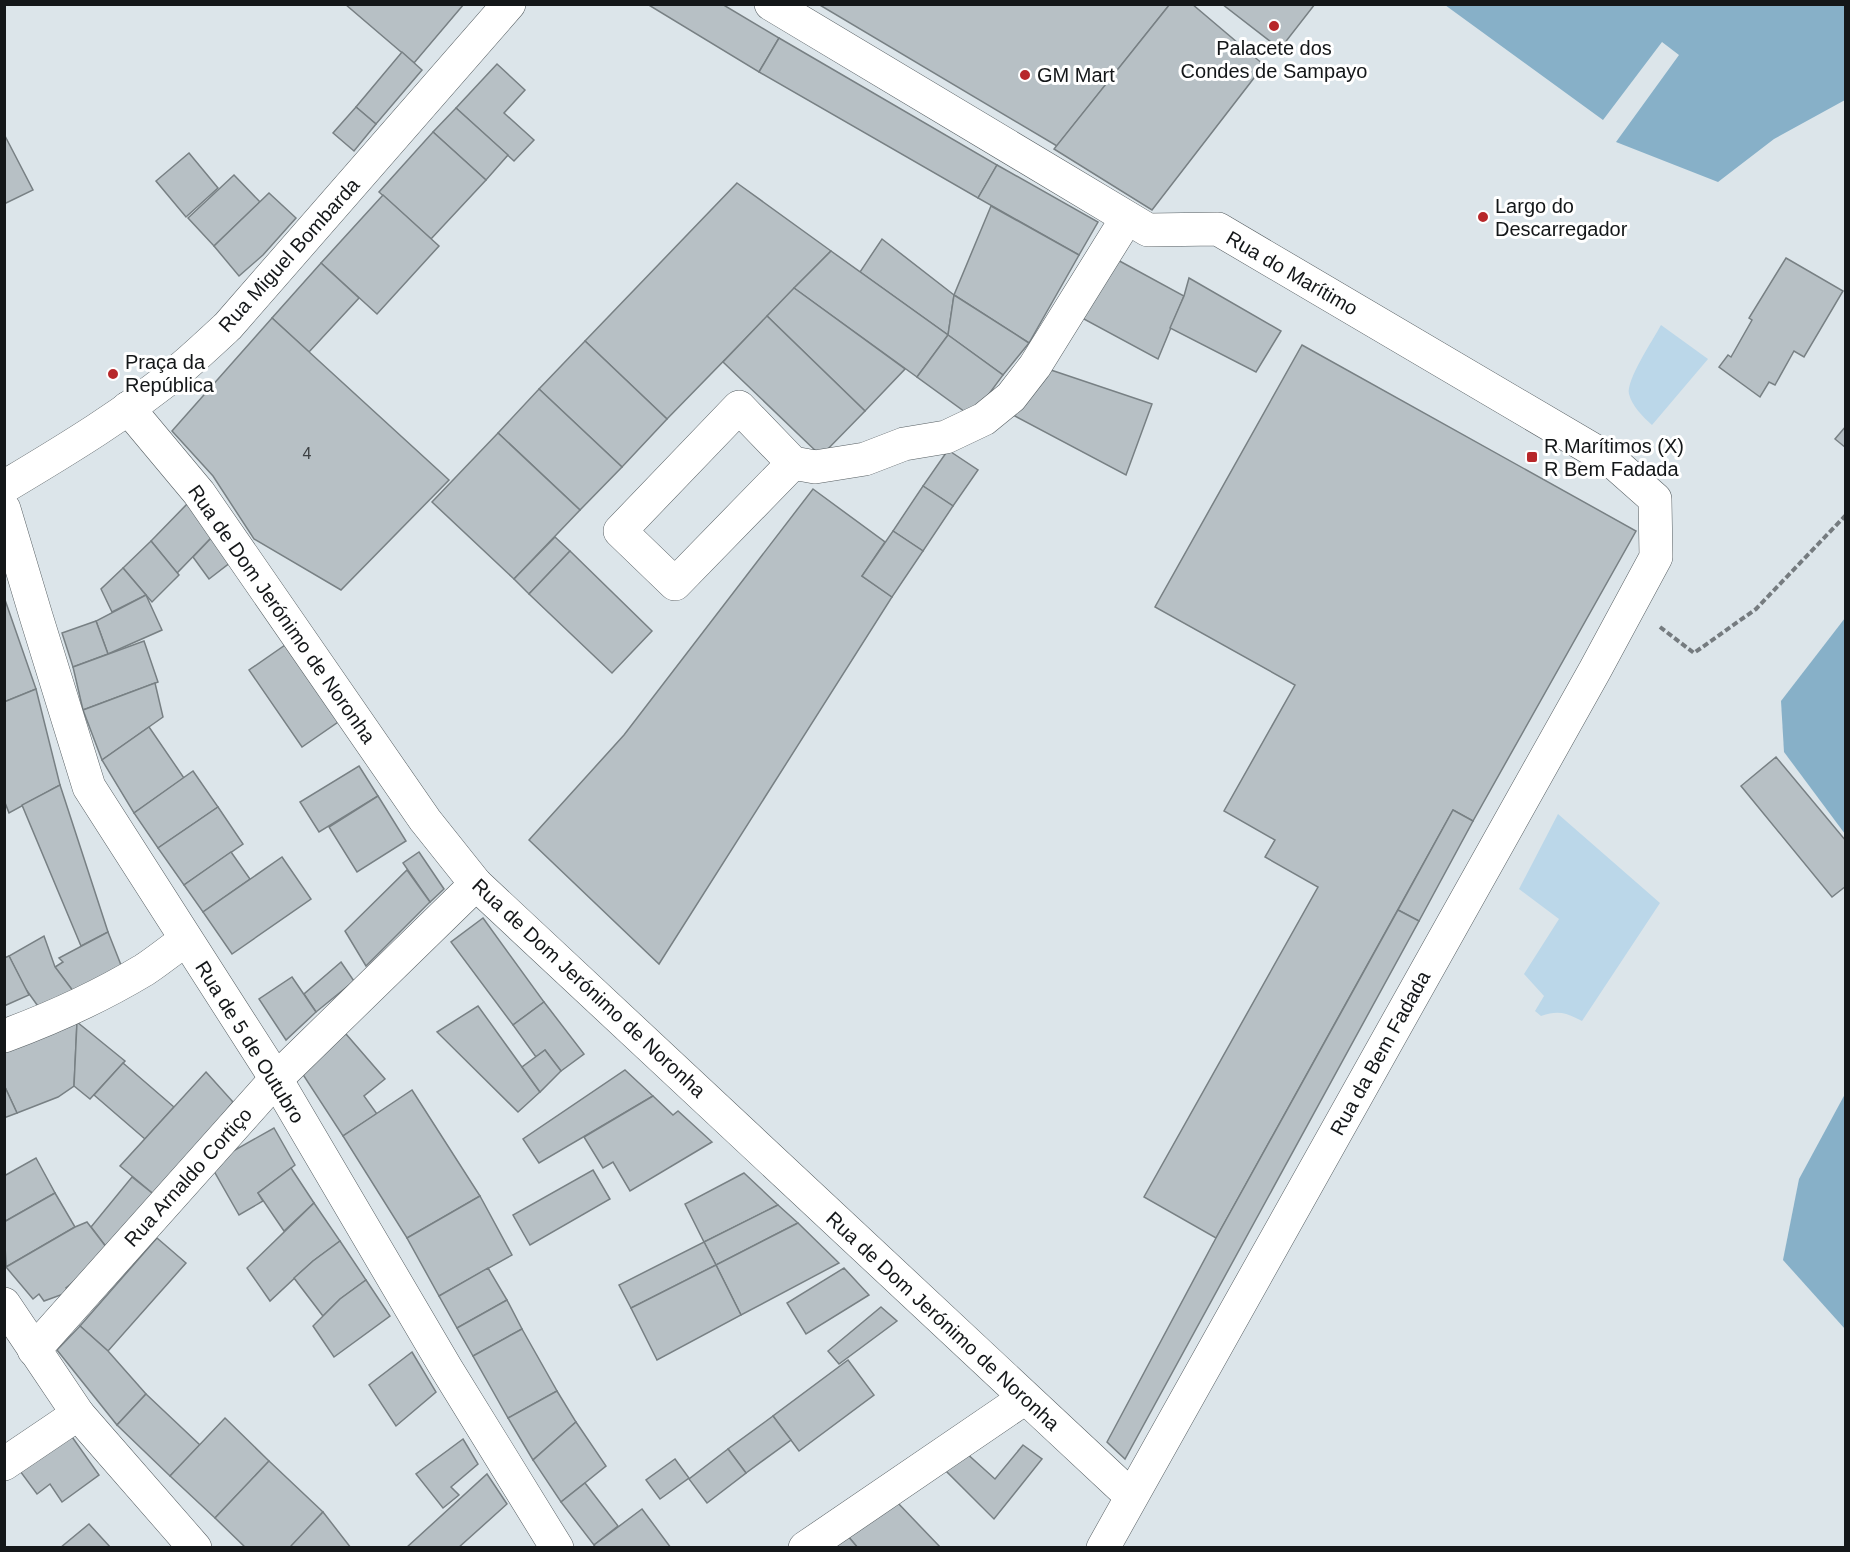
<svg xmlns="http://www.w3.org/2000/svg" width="1850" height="1552" viewBox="0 0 1850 1552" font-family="Helvetica,sans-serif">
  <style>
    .green { fill: #bbd7e9 }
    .water { fill: #87b0c8 }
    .building { fill: #b7c0c5; stroke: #788084; stroke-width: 1.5 }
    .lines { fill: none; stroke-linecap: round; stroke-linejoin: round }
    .minor-casing { stroke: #565e62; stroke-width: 34 }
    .path { stroke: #757b7f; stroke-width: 4; stroke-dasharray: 6 3; stroke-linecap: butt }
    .minor { stroke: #fff; stroke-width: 33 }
    .poi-dot { fill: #b7272a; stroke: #fff; stroke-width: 2 }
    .labels { text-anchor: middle; stroke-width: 6; stroke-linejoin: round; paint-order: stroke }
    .number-label { font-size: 16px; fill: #3d4144 }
    .poi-label { font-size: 20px; fill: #141719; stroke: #fff; text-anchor: start }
    .street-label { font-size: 20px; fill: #141719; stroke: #fff }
  </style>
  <rect width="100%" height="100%" fill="#dce5ea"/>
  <!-- green -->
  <g class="green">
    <path d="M1661 325 1708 359 1652 425C1643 417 1632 406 1629 394 1626 380 1653 340 1661 325Z"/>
    <path d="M1558 814 1660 903 1582 1021C1566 1013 1559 1010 1541 1016L1535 1011 1544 996 1524 974 1559 919 1519 889Z"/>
  </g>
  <!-- water -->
  <g class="water">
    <path d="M1445 5H1845V100L1774 139 1718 182 1616 142 1679 55 1662 42 1603 120Z"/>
    <path d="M1845 618V834L1784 752 1781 701Z"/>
    <path d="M1845 1094V1329L1783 1260 1799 1179Z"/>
  </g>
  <!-- building -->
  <g class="building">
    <path d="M345 4H464L414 63Z"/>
    <path d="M647 4H722L779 38 759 72Z"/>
    <path d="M818 4H1170L1057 146Z"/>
    <path d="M1170 4H1192L1264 65 1152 210 1054 149Z"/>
    <path d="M1222 4H1315L1280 49Z"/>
    <path d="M779 38 997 165 978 198 759 72Z"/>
    <path d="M402 52 422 70 376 124 356 107Z"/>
    <path d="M497 64 525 90 504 113 534 140 514 161 456 108Z"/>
    <path d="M356 107 376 124 354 151 333 133Z"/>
    <path d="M456 108 508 155 486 180 433 132Z"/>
    <path d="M433 132 486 180 431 239 379 192Z"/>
    <path d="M4 134 33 190 4 204Z"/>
    <path d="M189 153 218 188 186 217 156 181Z"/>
    <path d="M997 165 1098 222 1079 255 978 198Z"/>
    <path d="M234 175 260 202 214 246 188 218Z"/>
    <path d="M737 183 831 251 667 419 585 341Z"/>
    <path d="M269 193 296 218 263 255 239 276 214 246Z"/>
    <path d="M383 195 439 246 377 314 321 263Z"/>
    <path d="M991 206 1079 255 1029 343 954 295Z"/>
    <path d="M882 239 954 295 948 335 860 272Z"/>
    <path d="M831 251 948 335 917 377 794 288Z"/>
    <path d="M1114 258 1184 296 1158 359 1082 318Z"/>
    <path d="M1786 258 1843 291 1804 357 1794 351 1775 385 1769 382 1760 397 1719 367 1728 355 1731 357 1752 320 1749 318Z"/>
    <path d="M321 263 359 298 309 352 272 318Z"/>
    <path d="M1189 278 1281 331 1256 372 1170 328 1184 296Z"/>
    <path d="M794 288 905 369 865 411 767 316Z"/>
    <path d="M954 295 1029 343 1003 375 948 335Z"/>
    <path d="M767 316 865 411 821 456 723 362Z"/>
    <path d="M272 318 449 480 341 590 254 539 213 476 172 431Z"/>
    <path d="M948 335 1003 375 972 417 917 377Z"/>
    <path d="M585 341 667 419 622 467 539 389Z"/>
    <path d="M1302 345 1636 531 1473 821 1453 810 1216 1238 1144 1197 1318 887 1265 857 1275 840 1224 811 1295 685 1155 607Z"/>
    <path d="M1045 368 1152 404 1126 475 1013 415Z"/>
    <path d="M539 389 622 467 580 510 498 433Z"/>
    <path d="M1846 426V448L1835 439Z"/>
    <path d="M498 433 580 510 514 579 432 502Z"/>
    <path d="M948 450 978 470 953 506 923 486Z"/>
    <path d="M923 486 953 506 923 551 893 531Z"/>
    <path d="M813 489 885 542 862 576 892 597 659 964 529 840 624 735Z"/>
    <path d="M189 502 213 536 177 573 151 541Z"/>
    <path d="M893 531 923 551 892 597 862 576Z"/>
    <path d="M213 536 231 562 209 579 193 557Z"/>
    <path d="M555 537 570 551 529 594 514 579Z"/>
    <path d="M151 541 179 575 152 602 123 568Z"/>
    <path d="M570 551 652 631 612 673 529 594Z"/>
    <path d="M123 568 146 595 112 612 101 589Z"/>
    <path d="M146 595 162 630 108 654 96 621Z"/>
    <path d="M4 597 36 689 4 702Z"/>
    <path d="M96 621 108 654 73 667 62 633Z"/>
    <path d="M144 641 158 682 83 710 73 667Z"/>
    <path d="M288 643 341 720 302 747 249 670Z"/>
    <path d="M155 683 163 717 102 760 83 710Z"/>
    <path d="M36 689 60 785 9 813 4 800V702Z"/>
    <path d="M149 727 184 778 134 813 102 760Z"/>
    <path d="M1776 757 1846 841V886L1832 897 1741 786Z"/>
    <path d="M359 766 378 796 319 832 300 802Z"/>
    <path d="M193 771 218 807 158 848 134 813Z"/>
    <path d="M60 785 108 932 81 946 22 805Z"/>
    <path d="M378 796 406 841 357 872 329 827Z"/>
    <path d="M218 807 243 844 184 885 158 848Z"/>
    <path d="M1453 810 1473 821 1419 921 1398 910Z"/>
    <path d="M231 852 250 879 203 912 184 885Z"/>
    <path d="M419 852 444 889 430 902 403 863Z"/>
    <path d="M282 857 311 899 232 954 203 912Z"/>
    <path d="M407 870 430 902 366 966 345 931Z"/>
    <path d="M1398 910 1419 921 1125 1459 1107 1442 1216 1238Z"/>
    <path d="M483 918 544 1002 513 1025 451 942Z"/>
    <path d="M108 932 121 965 76 995 55 967 63 962 59 958Z"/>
    <path d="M44 936 55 967 76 995 45 1016 25 988 9 956Z"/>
    <path d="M9 956 29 995 4 1006V958Z"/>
    <path d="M341 962 354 981 316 1012 304 994Z"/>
    <path d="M292 977 316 1012 286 1040 259 999Z"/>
    <path d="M544 1002 584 1054 561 1071 545 1050 536 1057 513 1025Z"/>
    <path d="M478 1006 540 1092 518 1112 437 1032Z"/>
    <path d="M77 1022 74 1086 58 1097 17 1113 4 1085V1046Z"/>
    <path d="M77 1022 125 1061 90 1099 74 1086Z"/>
    <path d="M346 1034 385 1079 364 1096 377 1114 343 1136 300 1070Z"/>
    <path d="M545 1050 561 1071 540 1092 522 1067Z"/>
    <path d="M123 1063 174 1107 145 1139 94 1095Z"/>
    <path d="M625 1070 653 1096 539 1163 523 1139Z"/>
    <path d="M206 1072 233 1102 157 1197 120 1166Z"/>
    <path d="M4 1085 17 1113 4 1118Z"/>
    <path d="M412 1090 480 1196 407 1238 343 1136Z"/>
    <path d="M653 1096 673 1115 678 1111 712 1142 630 1191 613 1162 603 1168 584 1137Z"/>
    <path d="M274 1128 295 1165 258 1193 263 1201 239 1215 210 1164Z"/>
    <path d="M36 1158 55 1193 4 1222V1176Z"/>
    <path d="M291 1168 314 1203 284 1231 258 1193Z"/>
    <path d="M593 1170 610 1199 530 1245 513 1215Z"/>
    <path d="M744 1173 778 1205 704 1242 685 1204Z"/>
    <path d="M132 1177 157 1197 110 1252 91 1227Z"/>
    <path d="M55 1193 75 1227 6 1267 4 1222Z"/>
    <path d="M480 1196 512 1255 439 1296 407 1238Z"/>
    <path d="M314 1203 340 1241 313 1261 270 1301 247 1268Z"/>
    <path d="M778 1205 798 1223 716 1265 704 1242Z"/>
    <path d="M87 1222 110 1252 66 1288 69 1292 44 1301 39 1294 33 1299 6 1267 75 1227Z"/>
    <path d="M798 1223 839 1263 741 1315 716 1265Z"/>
    <path d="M157 1238 186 1263 108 1351 80 1326Z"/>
    <path d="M340 1241 366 1280 340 1299 323 1316 294 1278 313 1261Z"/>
    <path d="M704 1242 716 1265 631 1308 619 1285Z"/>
    <path d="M716 1265 741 1315 657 1360 631 1308Z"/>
    <path d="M488 1268 507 1300 457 1328 439 1296Z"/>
    <path d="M844 1268 869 1295 806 1334 787 1303Z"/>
    <path d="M366 1280 390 1316 334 1357 313 1326 340 1299Z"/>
    <path d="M507 1300 522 1329 473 1356 457 1328Z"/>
    <path d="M881 1307 897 1321 839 1364 828 1351Z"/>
    <path d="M80 1326 108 1351 146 1394 117 1425 57 1350Z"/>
    <path d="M522 1329 557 1391 508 1418 473 1356Z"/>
    <path d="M412 1352 436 1392 396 1426 369 1385Z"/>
    <path d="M848 1360 874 1395 799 1451 773 1416Z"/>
    <path d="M557 1391 576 1422 533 1460 508 1418Z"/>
    <path d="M146 1394 200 1445 170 1476 117 1425Z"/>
    <path d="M773 1416 791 1440 746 1473 728 1449Z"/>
    <path d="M225 1418 269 1461 215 1518 170 1476Z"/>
    <path d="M576 1422 606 1466 561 1502 533 1460Z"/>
    <path d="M70 1434 99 1475 62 1502 50 1484 37 1494 20 1471Z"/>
    <path d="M463 1439 478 1464 451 1487 459 1495 443 1508 416 1474Z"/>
    <path d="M1023 1445 1042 1459 994 1519 943 1468 965 1452 995 1479Z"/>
    <path d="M728 1449 746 1473 707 1503 689 1479Z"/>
    <path d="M675 1459 689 1478 660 1499 646 1480Z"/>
    <path d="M269 1461 323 1512 290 1548H246L215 1518Z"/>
    <path d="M487 1474 507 1504 458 1548H406Z"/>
    <path d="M585 1483 618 1526 594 1545 561 1502Z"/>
    <path d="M896 1501 941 1548H858L847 1535Z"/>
    <path d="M642 1509 671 1548H596L594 1545Z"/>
    <path d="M323 1512 351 1548H290L291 1546Z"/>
    <path d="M89 1524 111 1548H60Z"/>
    <path d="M847 1535 858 1548H828Z"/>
  </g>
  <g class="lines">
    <defs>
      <g id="minor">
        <path d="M771 4 1148 230 1218 229 1612 461 1655 499 1656 557 1595 670 1103 1548"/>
        <path d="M128 408 199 493 425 820 476 884 1131 1496"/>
        <path d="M793 463 675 584 620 531 739 407 793 463 815 467 865 459 904 444 946 437 984 419 1011 397 1035 366 1127 218"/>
        <path d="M4 487C66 450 129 412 184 366 199 353 214 339 228 326L509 4"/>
        <path d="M4 509 36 616 89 787 276 1079 446 1368 557 1548"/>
        <path d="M4 1036C53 1018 99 997 144 970 158 961 172 949 186 940"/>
        <path d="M4 1304 78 1414 195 1548"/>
        <path d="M34 1350 276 1079 476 884"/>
        <path d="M4 1464 78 1414"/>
        <path d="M805 1548 1025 1398"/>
      </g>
    </defs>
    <!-- minor casing -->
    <use href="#minor" class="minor-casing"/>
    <!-- path -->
    <path class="path" d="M1660 627 1694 653 1756 609 1846 515"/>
    <!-- minor -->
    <use href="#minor" class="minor"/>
  </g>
  <!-- markers -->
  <g class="poi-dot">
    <circle cx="1274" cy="26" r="6"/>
    <circle cx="1025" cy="75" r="6"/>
    <circle cx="1483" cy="217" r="6"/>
    <circle cx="113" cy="374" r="6"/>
    <rect x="1526" y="451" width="12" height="12" rx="3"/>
  </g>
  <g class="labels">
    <!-- number labels -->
    <g class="number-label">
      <text x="307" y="459">4</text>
    </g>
    <!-- poi labels -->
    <g class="poi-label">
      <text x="1274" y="55" text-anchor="middle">Palacete dos<tspan x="1274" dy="23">Condes de Sampayo</tspan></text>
      <text x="1037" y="82">GM Mart</text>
      <text x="1495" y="213">Largo do<tspan x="1495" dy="23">Descarregador</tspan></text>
      <text x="125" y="369">Praça da<tspan x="125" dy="23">República</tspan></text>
      <text x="1544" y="453">R Marítimos (X)<tspan x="1544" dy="23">R Bem Fadada</tspan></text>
    </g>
    <!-- street labels -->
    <g class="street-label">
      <text transform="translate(289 255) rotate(-48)" y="7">Rua Miguel Bombarda</text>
      <text transform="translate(1292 273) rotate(30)" y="7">Rua do Marítimo</text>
      <text transform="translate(282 614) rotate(55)" y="7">Rua de Dom Jerónimo de Noronha</text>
      <text transform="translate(589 988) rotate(43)" y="7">Rua de Dom Jerónimo de Noronha</text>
      <text transform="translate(250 1042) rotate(58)" y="7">Rua de 5 de Outubro</text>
      <text transform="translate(1380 1053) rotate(-61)" y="7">Rua da Bem Fadada</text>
      <text transform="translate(188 1177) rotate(-48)" y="7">Rua Arnaldo Cortiço</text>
      <text transform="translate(943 1321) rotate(43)" y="7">Rua de Dom Jerónimo de Noronha</text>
    </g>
  </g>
  <!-- border -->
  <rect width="1850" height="1552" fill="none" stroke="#141719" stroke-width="12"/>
</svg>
